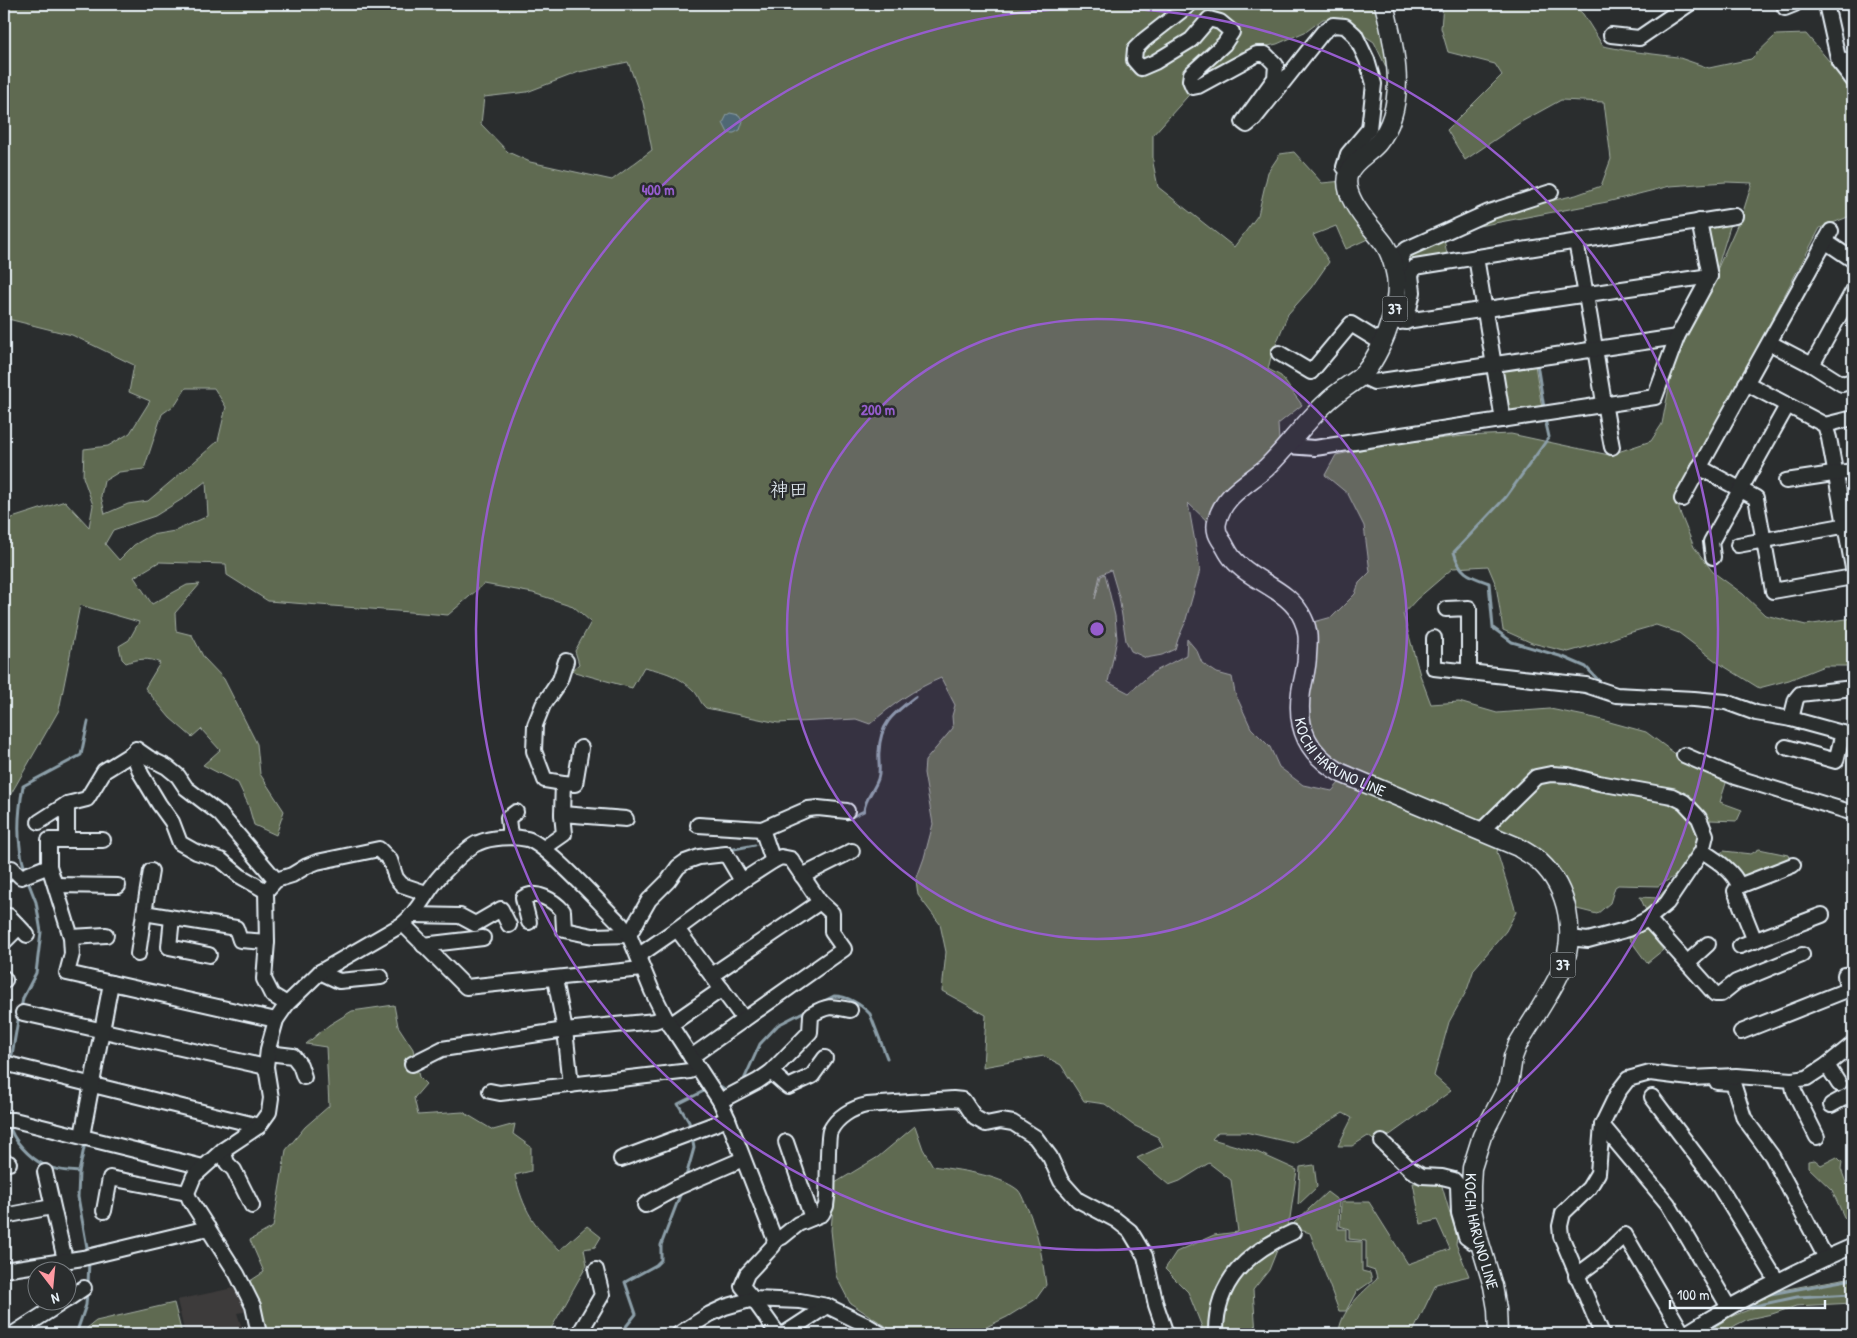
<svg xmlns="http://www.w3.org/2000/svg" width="1857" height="1338" viewBox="0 0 1857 1338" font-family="'Patrick Hand','Klee One',sans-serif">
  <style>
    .built { fill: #3e3b3b }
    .green { fill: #5f6a51; stroke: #a4aea4; fill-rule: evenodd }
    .water { fill: #4f6874; stroke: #8c9fa9 }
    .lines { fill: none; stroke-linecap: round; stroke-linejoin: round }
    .stream { stroke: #8c9fa9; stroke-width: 3 }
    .minor-casing { stroke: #e8f1f8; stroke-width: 18 }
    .major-casing { stroke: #e8f1f8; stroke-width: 21 }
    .minor { stroke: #2a2d2e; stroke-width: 14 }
    .major { stroke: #2a2d2e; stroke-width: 18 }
    .ring { fill: none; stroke: #965dcd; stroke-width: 2.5 }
    .labels { text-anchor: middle; stroke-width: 5; stroke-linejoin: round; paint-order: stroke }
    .shield { fill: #2a2d2e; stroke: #afb6bb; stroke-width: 1 }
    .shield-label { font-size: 15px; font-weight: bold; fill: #e8f1f8 }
    .street-label { font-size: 16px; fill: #e8f1f8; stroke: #2a2d2e }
    .quarter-label { font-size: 19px; fill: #e8f1f8; stroke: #2a2d2e }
    .centre { fill: #965dcd; stroke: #2a2d2e; stroke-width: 2.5 }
    .ring-label { font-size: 15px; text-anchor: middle; font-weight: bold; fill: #965dcd; stroke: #2a2d2e; stroke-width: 5; stroke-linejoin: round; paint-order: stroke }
  </style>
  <rect width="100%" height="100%" fill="#2a2d2e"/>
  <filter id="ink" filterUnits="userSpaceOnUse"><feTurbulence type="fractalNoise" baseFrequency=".02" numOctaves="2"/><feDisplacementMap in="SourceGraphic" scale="10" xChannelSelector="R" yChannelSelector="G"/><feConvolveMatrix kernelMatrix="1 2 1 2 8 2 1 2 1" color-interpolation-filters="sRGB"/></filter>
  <g filter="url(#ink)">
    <!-- built -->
    <path class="built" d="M238 1287 249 1311 237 1313 243 1331 223 1334H185L177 1300Z"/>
    <!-- green -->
    <g class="green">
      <path d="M4 4H1379L1391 64 1387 69 1374 42 1338 18 1323 19 1307 31 1277 44 1241 52 1195 88 1153 135V163L1158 187 1234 247 1258 215 1268 172 1280 154 1294 152 1322 183 1343 181 1372 237 1346 249 1336 226 1313 235 1329 262 1311 288 1288 314 1271 357 1268 369 1281 376 1302 405 1278 424 1279 441 1209 523 1188 503 1200 570 1185 623 1178 639 1175 649 1162 655 1146 658 1131 651 1126 641 1119 597 1111 570 1100 575 1095 599 1101 576 1105 574 1115 616 1117 639 1108 682 1129 693 1152 673 1186 655 1187 639 1197 651 1202 663 1217 673 1232 677 1235 693 1251 728 1270 747 1279 767 1303 785 1332 791 1353 767 1328 756 1312 736 1307 713 1315 651 1314 622 1332 617 1355 594 1359 583 1370 572 1364 526 1348 494 1325 475 1336 455 1390 444 1464 436 1511 434 1609 455 1651 441 1662 424 1674 361 1702 302 1705 225 1732 220 1716 272 1743 212 1752 183 1726 182 1670 186 1607 202 1468 228 1493 214 1576 195 1601 186 1611 159 1604 102 1561 100 1521 122 1465 160 1447 130 1502 75 1495 64 1448 52 1441 28 1443 4H1572L1583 14 1603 46 1629 51 1677 57 1709 68 1751 59 1776 35 1806 34 1853 89V215L1820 228 1746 368 1680 487 1679 510 1694 547 1713 572 1743 594 1765 615 1806 625 1853 618V666H1824L1789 680 1759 688 1717 662 1679 633 1656 625 1625 634 1600 643 1568 652 1532 643 1503 630 1496 585 1488 566 1453 568 1417 599 1403 614 1420 675 1431 704 1459 702 1497 713 1550 709 1595 718 1646 732 1689 764 1727 780 1720 802 1742 810 1737 821 1710 820 1711 848 1703 847 1682 872 1658 886 1618 885 1615 887 1610 903 1597 914 1577 909C1566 886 1555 858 1532 844 1524 839 1512 837 1502 834L1497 852 1516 912 1506 931 1474 969 1467 990 1449 1022 1434 1076 1451 1091 1387 1137 1376 1142 1368 1136 1352 1146H1338L1352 1118 1343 1113 1293 1143 1245 1132H1218L1212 1139 1257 1152 1297 1170 1290 1218 1269 1270 1253 1290 1256 1334H1201L1202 1327 1188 1292 1165 1269 1176 1252 1214 1235 1238 1232 1231 1180 1209 1163 1180 1181 1169 1185 1137 1158 1163 1146 1158 1137 1133 1125 1105 1104 1084 1101 1061 1065 1044 1056 983 1067 986 1015 942 991 946 952 940 924 918 895 916 880 924 858 933 824 924 773 925 761 953 728 952 716 955 705 941 678C914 689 892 705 870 724L856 719 778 723 706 708C700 703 699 696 694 691 678 675 665 672 644 667L632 688 571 671 579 664 575 651 591 622 573 606 533 593 484 584 448 615 268 601 227 575 226 564 159 562 134 577 152 604 187 585 200 584 175 613 176 631 192 635 204 658 224 679 257 744 260 774 284 811 276 835 254 825 248 804 238 783 203 765 220 750 201 729 192 737 170 718 145 688 160 663C149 657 137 659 126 663L122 659 119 646 129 640 139 622 80 605 59 710 4 806V511L9 519 65 501 89 527 93 505 83 477 84 449 108 446 130 433 150 401 129 392 134 365 72 335 4 318ZM628 62 643 103 652 150 612 180 530 162 508 152 481 124 484 97 527 92 579 72ZM186 388H214L226 407 218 441 194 462 148 501 128 504 105 514 101 496 104 481 119 472 144 469 162 414 176 404ZM206 481 208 516 175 531 151 535 134 545 119 560 105 544 113 530 155 516 184 498Z"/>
      <path d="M1444 239 1448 259 1411 265 1409 254Z"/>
      <path d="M1535 365 1542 408 1505 415 1499 372Z"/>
      <path d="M1759 849 1788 855 1791 864 1740 884 1715 856 1724 851 1751 854Z"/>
      <path d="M1666 889 1672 891 1648 915 1640 897 1658 898Z"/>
      <path d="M1646 928 1663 950 1647 963 1628 937Z"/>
      <path d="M394 1005 398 1026 413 1049 419 1077 426 1084 414 1098 418 1115 463 1112 493 1130 515 1124 513 1134 531 1147V1171L515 1175C523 1209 534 1227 560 1250L587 1226 601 1237 595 1247 584 1249 587 1265 548 1334H264L247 1283 264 1272 250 1240 273 1227 286 1150 305 1127 329 1106 326 1047 306 1044 329 1025 352 1011Z"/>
      <path d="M915 1126 923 1149 933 1166C957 1170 998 1174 1018 1190 1021 1193 1023 1199 1025 1203 1038 1229 1042 1256 1046 1285L1036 1299 1007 1317 972 1334H898L850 1303 836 1276 831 1230 835 1183 878 1157Z"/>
      <path d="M1837 1157 1842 1162 1841 1169 1853 1202V1226L1844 1217 1832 1190 1808 1167V1161L1815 1160 1821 1165Z"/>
      <path d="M1314 1165 1317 1187 1298 1205 1300 1167Z"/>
      <path d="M1413 1183H1441L1457 1237 1456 1244 1469 1276 1436 1284 1412 1334H1339C1339 1312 1362 1293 1377 1279L1375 1271 1366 1268V1241L1349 1239V1229L1340 1226 1341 1202H1369L1408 1264 1450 1249 1437 1220 1421 1224Z"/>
      <path d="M1327 1192 1339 1201 1338 1229H1346V1241L1362 1242V1271L1370 1273 1372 1281 1356 1292 1346 1311H1339L1310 1233 1297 1229 1294 1223Z"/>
      <path d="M1853 1277V1303L1796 1306 1772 1314 1748 1319 1736 1325 1722 1334H1704L1730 1317 1756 1307 1754 1302 1766 1298 1760 1294Z"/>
      <path d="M174 1303 182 1334H86L87 1328 96 1321Z"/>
    </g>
    <!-- water -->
    <path class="water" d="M730 113 739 115 743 121 740 130 734 133H728L723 123 727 115Z"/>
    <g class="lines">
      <!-- stream -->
      <g class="stream">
        <path d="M1534 364H1537L1544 408"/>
        <path d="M1545 419 1549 437 1506 497 1454 552C1460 574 1469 576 1489 583L1493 628 1512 642 1563 657 1586 667 1602 684"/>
        <path d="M1687 693H1703"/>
        <path d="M847 819 864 811C865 798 874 791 878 779 881 770 878 762 879 752 880 723 893 714 915 697"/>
        <path d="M729 850 755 845"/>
        <path d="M25 870C16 842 18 814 23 786L81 755 88 722"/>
        <path d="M21 1009 23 998 36 973 41 932 36 902 27 879"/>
        <path d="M11 1060 19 1015"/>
        <path d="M717 1084 729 1092"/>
        <path d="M742 1084 760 1044 778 1025 834 996C847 996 861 1004 870 1014L887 1058"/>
        <path d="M8 1117 6 1106 9 1069"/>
        <path d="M9 1124C12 1140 30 1158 44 1165 55 1171 68 1171 79 1172"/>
        <path d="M690 1129 689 1122 678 1104 708 1089"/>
        <path d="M85 1143 79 1172 78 1197 88 1253"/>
        <path d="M685 1180 694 1148 692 1137"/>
        <path d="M88 1285 89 1259"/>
        <path d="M1765 1295 1853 1279"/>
        <path d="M1745 1308 1797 1297 1853 1294"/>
        <path d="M76 1334 86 1305 87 1292"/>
        <path d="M620 1334 636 1314 625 1282 656 1265 661 1260V1245L682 1190"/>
        <path d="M1700 1334 1749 1303"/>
      </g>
      <defs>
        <g id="minor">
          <path d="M1190 4 1144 40 1135 49 1134 60 1141 68 1155 62 1191 40 1209 19 1220 22 1232 32 1224 44 1191 74 1190 80 1193 87 1198 86 1257 54H1265L1276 65 1275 78 1243 122 1247 125 1254 119 1323 32 1333 25 1345 26 1355 35 1367 60 1374 84 1369 129 1348 154 1344 167 1349 172"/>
          <path d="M1826 4 1839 62 1853 60"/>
          <path d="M1785 8 1795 4"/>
          <path d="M1611 35 1639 38 1689 4"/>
          <path d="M1839 62 1853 80"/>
          <path d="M1825 241 1853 260"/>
          <path d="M1576 242C1590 310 1599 379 1612 447"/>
          <path d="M1476 257 1503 420"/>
          <path d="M1404 281 1401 254 1407 249 1489 212 1551 192"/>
          <path d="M1399 322 1710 276"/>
          <path d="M1406 322 1413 292 1411 275 1415 267 1735 216"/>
          <path d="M1770 343 1812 365 1842 384 1853 381"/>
          <path d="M1279 353 1311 372 1351 324 1382 343"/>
          <path d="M1812 365 1853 291"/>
          <path d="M1361 376 1374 382 1677 337"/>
          <path d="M1746 383 1825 425 1829 438 1853 568"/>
          <path d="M1825 425 1853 418"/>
          <path d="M1287 446 1315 448 1655 397 1677 337 1710 276 1699 221"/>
          <path d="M1699 467 1756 498 1773 591 1853 577"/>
          <path d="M1786 481 1853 471"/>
          <path d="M1682 499 1831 231"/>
          <path d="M1738 545 1853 524"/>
          <path d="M1713 557 1711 542 1787 406"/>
          <path d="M1434 638V668L1469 672V608L1446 609"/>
          <path d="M1469 672 1586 685 1616 695 1694 699 1726 702 1756 713 1791 719 1853 736"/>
          <path d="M1791 719 1796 699 1800 694 1853 688"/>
          <path d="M1786 747 1836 761 1843 733"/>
          <path d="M133 753 136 749 149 758 167 767 178 776 186 788 220 814 276 880"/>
          <path d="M1684 755 1735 777 1853 813"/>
          <path d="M563 783 545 780 534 751 535 725 543 705 560 680 566 661"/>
          <path d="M562 814 563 783 575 784 581 748"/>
          <path d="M39 822 67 804"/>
          <path d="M698 825 762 829"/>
          <path d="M1481 831 1536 777 1551 774 1568 775 1599 783 1672 796 1684 802 1699 818 1706 835 1702 851 1667 903 1648 919 1629 929 1588 940 1569 938"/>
          <path d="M510 837 508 818 516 812"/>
          <path d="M67 840V804L87 799 104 771 133 753 141 774 159 804 172 822 180 843 196 852 221 860 240 876 266 891"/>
          <path d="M544 848 564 834 562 814 626 819"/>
          <path d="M1702 851C1716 860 1734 871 1739 886"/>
          <path d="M773 861 762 829 808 809 818 808 847 811"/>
          <path d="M49 866V840H103"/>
          <path d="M4 876 12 868 21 877 49 866 71 937 72 954 67 973 276 1020"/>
          <path d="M802 876 852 851"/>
          <path d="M56 885 118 886"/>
          <path d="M144 913 151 871"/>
          <path d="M414 915 460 916 475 924 501 909 509 925"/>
          <path d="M9 916 27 935"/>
          <path d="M172 918 169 947 209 955"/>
          <path d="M1648 919 1715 994H1721L1736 982 1802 955"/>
          <path d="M529 922 523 898C536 889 554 901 563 911L564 930 593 936 629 935 649 900 668 881 678 867 685 862 699 857 726 854 742 881"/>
          <path d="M403 924 466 987 642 969"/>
          <path d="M677 929 744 1019"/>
          <path d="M71 937 106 935"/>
          <path d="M1755 941 1735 891 1739 886 1793 865"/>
          <path d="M4 942 19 927"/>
          <path d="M423 945 483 938"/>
          <path d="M1740 946 1822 915"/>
          <path d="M138 954 144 913 236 928 240 940 267 942"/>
          <path d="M638 956 677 929 742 881 773 861 781 857 791 859 820 902 832 913V932L844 949 691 1057"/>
          <path d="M1687 963 1708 944"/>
          <path d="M320 972 339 981 381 977"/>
          <path d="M712 975 820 902"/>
          <path d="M4 978 5 980 4 981"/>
          <path d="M555 979 565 1030 571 1085"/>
          <path d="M287 1004 272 995 264 979 267 942 266 891 276 880 292 875 307 866 317 862 379 849 390 860 396 878 402 885 426 893"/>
          <path d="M23 1013 266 1067"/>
          <path d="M670 1025 722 989"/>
          <path d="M1741 1032 1847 990 1845 975 1853 974"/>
          <path d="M268 1053 293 1056 300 1065 304 1077"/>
          <path d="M4 1063 259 1126"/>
          <path d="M412 1064 442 1049 565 1030 655 1021 665 1017"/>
          <path d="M1827 1065 1839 1084"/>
          <path d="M771 1072 788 1087 812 1076 825 1058"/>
          <path d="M1792 1080 1794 1091 1817 1137"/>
          <path d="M1717 1082 1733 1083 1744 1118 1772 1156 1826 1258"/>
          <path d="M490 1091 500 1093 690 1071 698 1068"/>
          <path d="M1652 1097 1717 1183 1777 1281"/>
          <path d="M720 1101 758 1081 771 1072 810 1032 811 1015C828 1005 831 1006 850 1010"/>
          <path d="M1831 1105 1853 1093"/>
          <path d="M4 1120H14L203 1167"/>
          <path d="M1602 1125 1668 1204 1728 1306"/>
          <path d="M82 1136 111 983"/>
          <path d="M786 1142 812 1218"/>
          <path d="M1382 1142 1411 1170 1422 1176 1442 1177 1454 1180 1458 1185 1459 1213 1466 1237 1473 1242 1479 1240"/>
          <path d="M223 1150 227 1163 234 1170 252 1206"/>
          <path d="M621 1159 728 1119"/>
          <path d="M4 1164 9 1163"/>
          <path d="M45 1172 65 1260"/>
          <path d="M645 1205 678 1187 743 1159"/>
          <path d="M104 1211 110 1178 187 1193"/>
          <path d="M4 1216 52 1207"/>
          <path d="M775 1240 782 1237 798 1224 822 1214 826 1206 827 1197C828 1185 827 1138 830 1131 837 1117 852 1108 867 1105L953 1099 963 1100 975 1118 986 1124 1001 1121 1013 1123 1035 1137 1050 1157 1061 1181 1078 1200 1116 1220 1130 1231 1145 1256 1156 1305 1166 1334"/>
          <path d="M4 1270 83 1258 208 1228"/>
          <path d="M1576 1276 1603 1256 1625 1235 1683 1334"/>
          <path d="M68 1299 84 1288"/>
          <path d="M13 1334 66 1300"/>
          <path d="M259 1334 253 1306 237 1274 190 1200 187 1193 194 1176 223 1150 259 1126 269 1112 271 1098 266 1067 268 1049 276 1020 287 1004 320 972 403 924C421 909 428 886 446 870 453 863 469 846 478 843 491 837 513 836 527 839 547 844 602 906 620 923L629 935 652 991 665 1017 720 1101 728 1119 775 1240 773 1246 747 1274 742 1286 753 1299 778 1334"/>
          <path d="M579 1334 602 1295 596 1270"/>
          <path d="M679 1334 710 1314 725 1307 753 1299 800 1301 827 1306 866 1325 881 1334"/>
          <path d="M784 1334 827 1306"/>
          <path d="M1216 1334C1215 1281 1248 1252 1293 1232"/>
          <path d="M1602 1334 1561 1236 1560 1226 1563 1213 1589 1188 1598 1173 1602 1125 1618 1092 1628 1079 1650 1073 1690 1078 1736 1076 1792 1080 1807 1078 1827 1065 1853 1044"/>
          <path d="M1685 1334C1740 1299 1793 1272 1853 1246"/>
        </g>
        <g id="major">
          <path id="s1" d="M1384 4C1395 47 1409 105 1378 143 1370 153 1353 161 1349 173 1339 196 1373 228 1385 245 1389 251 1392 260 1394 267 1401 291 1394 312 1386 334 1380 349 1372 367 1359 378 1348 386 1336 393 1326 403 1304 423 1287 448 1266 468 1247 484 1222 496 1217 522 1215 530 1218 536 1223 543 1226 548 1229 555 1233 559 1252 582 1290 589 1303 619 1309 631 1308 642 1307 655 1307 668 1303 679 1301 692 1296 729 1308 754 1341 773L1518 847C1525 852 1534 856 1540 862 1569 889 1577 936 1561 971 1549 997 1532 1020 1518 1044L1513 1057 1509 1084 1482 1136 1472 1168 1471 1186V1205L1479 1240 1493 1286 1497 1309 1498 1334"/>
        </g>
      </defs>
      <!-- minor casing -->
      <use href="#minor" class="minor-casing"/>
      <!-- major casing -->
      <use href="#major" class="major-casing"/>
      <!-- minor -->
      <use href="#minor" class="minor"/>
      <!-- major -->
      <use href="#major" class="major"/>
    </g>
  </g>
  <!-- distance rings -->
  <circle cx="1097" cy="629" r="310" fill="#965dcd" fill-opacity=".12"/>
  <g class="ring">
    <circle cx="1097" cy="629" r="310"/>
    <circle cx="1097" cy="629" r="621"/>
  </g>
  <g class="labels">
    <!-- shield labels -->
    <g class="shield">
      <rect x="1382.5" y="296.5" width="25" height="25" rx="4"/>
      <rect x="1550.5" y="952.5" width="25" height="25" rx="4"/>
    </g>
    <g class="shield-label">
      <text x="1395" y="314">37</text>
      <text x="1563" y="970">37</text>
    </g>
    <!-- street labels -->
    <g class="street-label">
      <text dy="6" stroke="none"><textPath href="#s1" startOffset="914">KOCHI HARUNO LINE</textPath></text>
      <text dy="6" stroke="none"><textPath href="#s1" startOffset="1545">KOCHI HARUNO LINE</textPath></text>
    </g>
    <!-- quarter labels -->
    <g class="quarter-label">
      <text x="789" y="496">神田</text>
    </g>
  </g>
  <circle cx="1097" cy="629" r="8" class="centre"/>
  <g class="ring-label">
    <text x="658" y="195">400 m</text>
    <text x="878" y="415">200 m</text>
  </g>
  <!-- margin -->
  <rect width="1857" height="1338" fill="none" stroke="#2a2d2e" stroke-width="20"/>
  <rect x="10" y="10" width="1837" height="1318" fill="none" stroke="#e8f1f8" stroke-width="2" filter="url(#ink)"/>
  <!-- north arrow -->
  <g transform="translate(52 1286) rotate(164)"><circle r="24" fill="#2a2d2e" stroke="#767b7f"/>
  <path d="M0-4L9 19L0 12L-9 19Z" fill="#ff9aa2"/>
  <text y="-8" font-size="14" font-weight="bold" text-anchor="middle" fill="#e8f1f8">N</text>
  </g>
  <!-- scale -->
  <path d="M1670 1300v8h155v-8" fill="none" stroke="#e8f1f8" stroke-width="2.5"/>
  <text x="1677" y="1300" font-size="15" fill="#e8f1f8" stroke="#2a2d2e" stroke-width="4" paint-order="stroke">100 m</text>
</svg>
